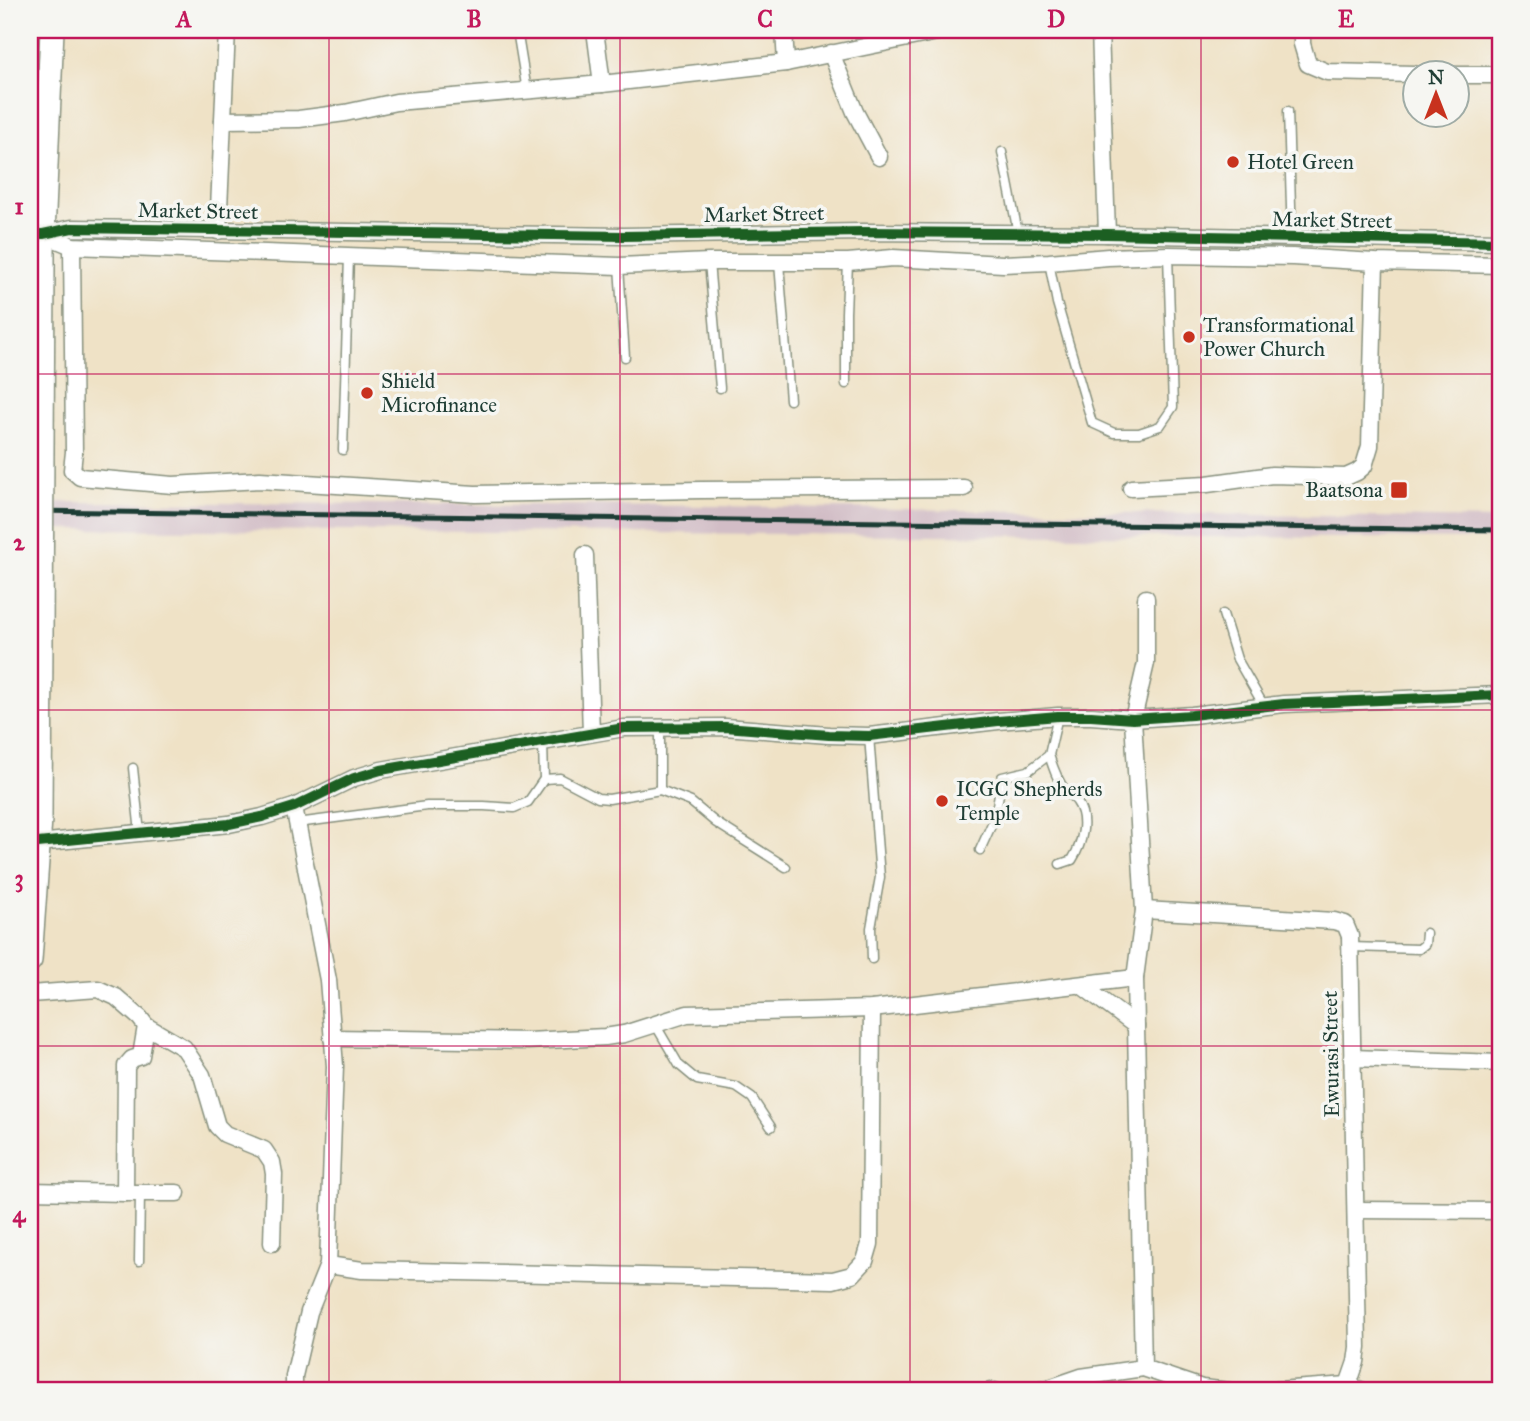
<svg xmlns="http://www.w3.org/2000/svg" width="1530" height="1421" viewBox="0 0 1530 1421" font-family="'IM FELL Great Primer',serif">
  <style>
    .industrial { fill: #d2bdc6 }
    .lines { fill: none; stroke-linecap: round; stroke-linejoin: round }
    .lane-casing { stroke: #87907d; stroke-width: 11 }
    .street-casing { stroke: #87907d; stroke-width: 19 }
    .secondary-casing { stroke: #87907d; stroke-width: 26 }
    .lane { stroke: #fff; stroke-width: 8 }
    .street { stroke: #fff; stroke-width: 16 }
    .secondary { stroke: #fff; stroke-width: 23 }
    .rail { stroke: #1f3d34; stroke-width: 5 }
    .secondary-bridge-casing { stroke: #87907d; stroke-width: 26; stroke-linecap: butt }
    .secondary-bridge { stroke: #fff; stroke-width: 23 }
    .cycleway-casing { stroke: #f6f6f2; stroke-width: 15 }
    .cycleway { stroke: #1b5e20; stroke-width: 10 }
    .grid { fill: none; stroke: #c2185b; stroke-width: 2; stroke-opacity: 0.55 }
    .poi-dot { fill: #c8321e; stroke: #f6f6f2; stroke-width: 2.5 }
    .labels { text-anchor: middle; stroke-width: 7; stroke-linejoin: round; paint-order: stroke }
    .poi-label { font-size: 21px; fill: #1f3d34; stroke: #f6f6f2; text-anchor: start }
    .street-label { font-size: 21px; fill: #1f3d34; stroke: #f6f6f2 }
    .neatline { fill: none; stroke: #c2185b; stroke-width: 2.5 }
    .grid-label { font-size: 23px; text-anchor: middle; font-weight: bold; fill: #c2185b }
  </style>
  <rect width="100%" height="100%" fill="#f6f6f2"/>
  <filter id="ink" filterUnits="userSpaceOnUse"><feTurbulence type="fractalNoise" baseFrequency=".0143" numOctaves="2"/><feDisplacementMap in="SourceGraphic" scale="14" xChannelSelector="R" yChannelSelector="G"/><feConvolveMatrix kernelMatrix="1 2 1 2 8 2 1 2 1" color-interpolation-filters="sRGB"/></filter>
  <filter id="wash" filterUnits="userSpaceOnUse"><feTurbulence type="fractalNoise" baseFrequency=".00686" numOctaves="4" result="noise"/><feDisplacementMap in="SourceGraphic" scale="28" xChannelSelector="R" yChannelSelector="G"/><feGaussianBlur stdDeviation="1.57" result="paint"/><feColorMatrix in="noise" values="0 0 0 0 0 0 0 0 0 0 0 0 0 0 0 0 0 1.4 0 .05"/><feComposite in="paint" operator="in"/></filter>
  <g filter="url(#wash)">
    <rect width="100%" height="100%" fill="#efe2c6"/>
    <!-- industrial -->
    <path class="industrial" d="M52 502 713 506 1500 519V539L57 529Z"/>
  </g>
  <g filter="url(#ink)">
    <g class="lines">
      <defs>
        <g id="lane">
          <path d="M517 30 527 91"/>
          <path d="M1288 111 1292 238"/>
          <path d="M1002 152 1018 233"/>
          <path d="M709 262 720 388"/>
          <path d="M1049 262 1057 303 1092 423 1114 433H1139L1160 426 1173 407 1168 255"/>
          <path d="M779 263 790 400"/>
          <path d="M619 266 625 357"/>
          <path d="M846 384V313L848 262"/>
          <path d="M343 450 349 256"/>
          <path d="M1223 614 1237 659 1264 706"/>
          <path d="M660 727V790L691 802 715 822 786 867"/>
          <path d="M869 736 880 877 871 928 872 959"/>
          <path d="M1049 755C1053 767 1057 780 1065 790 1068 795 1074 797 1077 802 1089 819 1082 844 1072 860L1060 864"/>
          <path d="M133 768 140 833"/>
          <path d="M544 779 560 778 598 798 609 799 660 790"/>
          <path d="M297 823 427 806H484L514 808 528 802 544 779 543 742"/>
          <path d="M980 850 995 817 1002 777 1028 771 1049 755 1058 716"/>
          <path d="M1350 947 1419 949 1425 944 1426 933"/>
          <path d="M655 1024 679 1065 697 1080 736 1087 752 1098 771 1127"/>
          <path d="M139 1261 140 1193"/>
        </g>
        <g id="street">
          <path d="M595 30 602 84"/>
          <path d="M784 30 786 63"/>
          <path d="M1100 30 1107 234"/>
          <path d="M1302 30V44L1308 64 1327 72 1414 74"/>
          <path d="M831 53 855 112 879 157"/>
          <path d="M1456 75H1500"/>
          <path d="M223 120 299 119 345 113 396 102 602 84 786 63 947 30"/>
          <path d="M218 231 227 30"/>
          <path d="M30 234H43L72 228 624 236 863 232 1107 234 1500 242"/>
          <path d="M43 234 72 246 619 266 709 262H848L893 258 1003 264 1049 262 1108 257 1168 255 1293 257 1375 262 1500 265"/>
          <path d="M72 246 74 452 72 470 80 477 173 485 260 480 475 494 701 490 964 488"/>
          <path d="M1131 488 1207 484 1272 475 1346 477 1357 472 1364 466 1370 446 1375 262"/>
          <path d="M585 555 591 733"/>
          <path d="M38 843 229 824 262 817 294 807 354 778 381 770 624 728 725 727 829 735 869 736 998 721 1058 716H1091L1133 719 1192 715 1284 704 1500 695"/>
          <path d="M1144 910 1334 921 1345 924 1350 936 1358 1347 1356 1362 1348 1385"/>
          <path d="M1081 985 1136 1026"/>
          <path d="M30 994 98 989 116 997 140 1018 146 1026 141 1056 132 1059 126 1066 125 1193"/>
          <path d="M146 1026 184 1048 202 1075 217 1126 225 1134 264 1150 272 1162 274 1174 272 1243"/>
          <path d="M332 1038 528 1041 605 1037 624 1034 687 1014 872 1009 1135 978"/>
          <path d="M1352 1058 1500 1063"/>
          <path d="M30 1191 125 1193H177"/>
          <path d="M1357 1210 1500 1211"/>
          <path d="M328 1265 362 1270 833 1280 852 1275 865 1261 870 1244 872 1009"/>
          <path d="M1143 1368 1135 978 1144 910 1133 719 1146 663V598"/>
          <path d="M294 1391V1376L309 1312 328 1265 335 1066 328 980 294 807"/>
          <path d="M990 1391H995"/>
          <path d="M1028 1391 1049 1388 1081 1377 1143 1368 1202 1388 1229 1391"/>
          <path d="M1264 1391 1348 1385 1363 1391"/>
        </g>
        <g id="secondary">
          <path d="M43 267V234L52 30"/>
          <path d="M30 960 40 819"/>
        </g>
      </defs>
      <!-- lane casing -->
      <use href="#lane" class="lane-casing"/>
      <!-- street casing -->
      <use href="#street" class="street-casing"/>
      <!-- secondary casing -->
      <use href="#secondary" class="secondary-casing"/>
      <!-- lane -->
      <use href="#lane" class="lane"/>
      <!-- street -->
      <use href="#street" class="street"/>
      <!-- secondary -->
      <use href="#secondary" class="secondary"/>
      <!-- rail -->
      <path class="rail" d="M30 511 1500 530"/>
      <defs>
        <path id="secondary-bridge" d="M40 819 43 267"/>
      </defs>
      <!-- secondary-bridge casing -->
      <use href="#secondary-bridge" class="secondary-bridge-casing"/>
      <!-- secondary-bridge -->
      <use href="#secondary-bridge" class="secondary-bridge"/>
      <defs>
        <g id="cycleway">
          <path d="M30 234H43L72 228 624 236 863 232 1107 234 1500 242"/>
          <path d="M38 843 229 824 262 817 294 807 354 778 381 770 624 728 725 727 829 735 869 736 998 721 1058 716H1091L1133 719 1192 715 1284 704 1500 695"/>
        </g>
      </defs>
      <!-- cycleway casing -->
      <use href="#cycleway" class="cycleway-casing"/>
      <!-- cycleway -->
      <use href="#cycleway" class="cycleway"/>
    </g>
  </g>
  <!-- grid -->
  <path class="grid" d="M329 30V1391M620 30V1391M910 30V1391M1201 30V1391M30 374H1500M30 710H1500M30 1046H1500"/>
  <!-- markers -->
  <g class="poi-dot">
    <circle cx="1233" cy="162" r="7"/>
    <circle cx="1189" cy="337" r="7"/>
    <circle cx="367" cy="393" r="7"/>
    <rect x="1390" y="481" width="18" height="18" rx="3.5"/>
    <circle cx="942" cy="801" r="7"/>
  </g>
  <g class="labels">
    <!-- poi labels -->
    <g class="poi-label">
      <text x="1247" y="169">Hotel Green</text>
      <text x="1203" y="332">Transformational<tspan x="1203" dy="24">Power Church</tspan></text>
      <text x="381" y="388">Shield<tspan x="381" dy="24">Microfinance</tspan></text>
      <text x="1383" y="497" text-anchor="end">Baatsona</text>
      <text x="956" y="796">ICGC Shepherds<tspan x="956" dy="24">Temple</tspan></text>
    </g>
    <!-- street labels -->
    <g class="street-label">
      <text transform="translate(198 211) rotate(1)" y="7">Market Street</text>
      <text transform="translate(764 214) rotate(-1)" y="7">Market Street</text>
      <text transform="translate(1332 220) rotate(1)" y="7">Market Street</text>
      <text transform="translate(1331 1054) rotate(-91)" y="7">Ewurasi Street</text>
    </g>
  </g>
  <!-- margin -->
  <rect width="1530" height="1421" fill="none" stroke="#f6f6f2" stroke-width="77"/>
  <!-- north arrow -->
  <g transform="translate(1436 94)"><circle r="33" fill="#f6f6f2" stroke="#a0aca6" stroke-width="2"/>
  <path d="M0-5L12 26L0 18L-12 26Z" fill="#c8321e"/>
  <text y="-10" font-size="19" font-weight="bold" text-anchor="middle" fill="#1f3d34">N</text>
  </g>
  <rect x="38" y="38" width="1454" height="1344" class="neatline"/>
  <g class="grid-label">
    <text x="184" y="27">A</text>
    <text x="474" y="27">B</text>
    <text x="765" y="27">C</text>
    <text x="1056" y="27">D</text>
    <text x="1346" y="27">E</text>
    <text x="19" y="214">1</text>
    <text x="19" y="550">2</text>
    <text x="19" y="886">3</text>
    <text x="19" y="1222">4</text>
  </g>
</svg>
